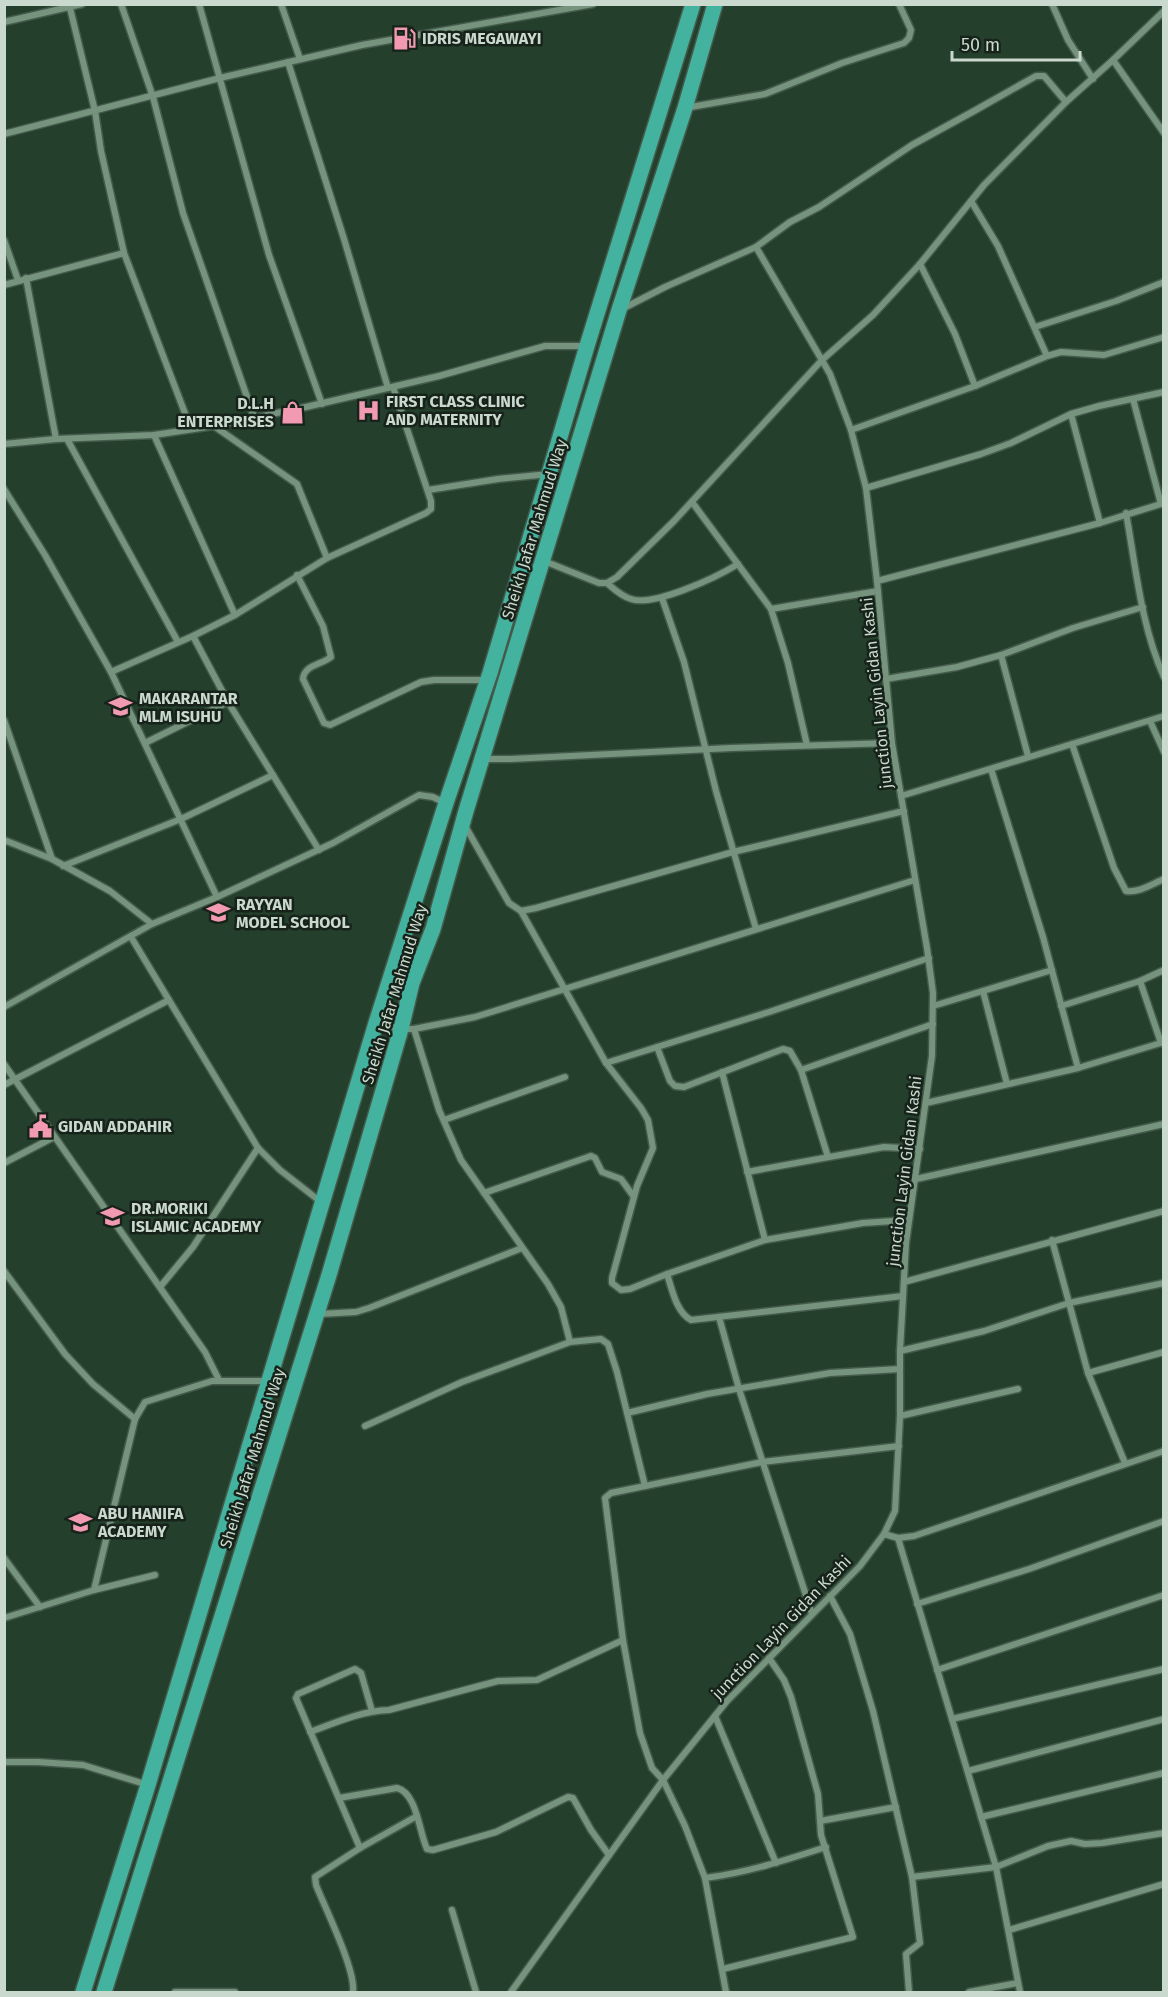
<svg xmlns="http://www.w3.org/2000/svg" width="1168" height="1997" viewBox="0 0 1168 1997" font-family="'Fira Sans',sans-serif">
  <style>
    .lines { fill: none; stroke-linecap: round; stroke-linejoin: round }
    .minor-casing { stroke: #445b4c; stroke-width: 9 }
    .primary-casing { stroke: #445b4c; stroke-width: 18 }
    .minor { stroke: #75937d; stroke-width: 6 }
    .primary { stroke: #43b39f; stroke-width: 15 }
    .labels { text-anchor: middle; stroke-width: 5; stroke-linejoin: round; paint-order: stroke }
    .poi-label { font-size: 16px; font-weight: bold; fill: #c9d9cd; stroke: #17231a; text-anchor: start }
    .street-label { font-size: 16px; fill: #c9d9cd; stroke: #17231a }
  </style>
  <rect width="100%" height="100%" fill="#243f2c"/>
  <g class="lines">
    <defs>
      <g id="minor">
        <path d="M121 4 153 97 183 213 254 417"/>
        <path d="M199 4 269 255 322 404"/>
        <path d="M281 4 300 59"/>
        <path d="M1052 4 1068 40 1093 79"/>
        <path d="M70 8 95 111 101 151 124 253 191 429"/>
        <path d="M4 22 82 4"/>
        <path d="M1113 60 1164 133"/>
        <path d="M288 62 344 239 388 388"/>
        <path d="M685 108 765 94 842 63 904 43 909 38 911 30 899 4"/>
        <path d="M4 134 220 78 362 45 593 4"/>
        <path d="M971 201 998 246 1047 356"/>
        <path d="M4 240 18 280"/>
        <path d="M920 264 955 334 975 386"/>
        <path d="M26 278 56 439"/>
        <path d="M4 285 124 253"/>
        <path d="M622 309 665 287 756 247 790 222 819 207 912 145 974 111 1036 76H1044L1066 102"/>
        <path d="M1035 327 1116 301 1164 282"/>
        <path d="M1133 399 1161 504"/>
        <path d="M1071 414 1100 523"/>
        <path d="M214 426 297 484 327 558"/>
        <path d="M851 430 975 386 1047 356 1061 352 1104 355 1164 337"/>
        <path d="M154 435 235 615"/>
        <path d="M67 439 178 642"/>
        <path d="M4 444 56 439 154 435 214 426 306 407 439 376 545 346H587"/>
        <path d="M866 488 981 454 1011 443 1071 414 1099 406 1164 392"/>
        <path d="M4 489 45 555 111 672 217 897"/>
        <path d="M428 490 498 479 549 474"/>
        <path d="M692 502 771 609 788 663 807 745"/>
        <path d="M1126 513C1136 568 1141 626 1164 677"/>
        <path d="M544 561 599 583H607L617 577 674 521 822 360 873 315 920 264 984 185 1066 102 1113 60 1164 11"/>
        <path d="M297 575 323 626 331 657C321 665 304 665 303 679L324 723 330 725 421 682 434 680H487"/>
        <path d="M877 581 1100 523 1164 503"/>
        <path d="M607 583C614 589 621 596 631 599 654 607 717 577 738 564"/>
        <path d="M662 598 684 662 716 791 756 929"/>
        <path d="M771 609 878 591"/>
        <path d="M193 636 228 702 319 850"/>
        <path d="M1001 655 1028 756"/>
        <path d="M111 672 193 636 235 615 327 558 426 513 431 509V501L393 387"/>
        <path d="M886 679 957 667 1001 655 1073 628 1143 607"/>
        <path d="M4 720 52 859"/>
        <path d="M1150 721 1164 752"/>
        <path d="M145 743 228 702"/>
        <path d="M1072 744 1114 868 1126 891C1139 893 1152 884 1164 879"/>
        <path d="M482 759H511L731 748 892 743"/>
        <path d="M991 769 1043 937 1078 1068"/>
        <path d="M901 796 1164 716"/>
        <path d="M464 824 509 903 521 911 536 908 733 852 904 811"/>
        <path d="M4 840 52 859 110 891 152 924 217 897 333 843 419 795 433 797 445 803"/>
        <path d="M63 866 181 819 273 775"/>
        <path d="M521 911 606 1063 641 1108 648 1120 653 1148 637 1186 612 1278V1283L621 1290 630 1289 667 1274 765 1240 863 1223 909 1220"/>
        <path d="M131 937 258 1148 280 1170 321 1202"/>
        <path d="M1140 981 1161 1043"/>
        <path d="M983 991 1007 1084"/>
        <path d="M933 1006 1052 970"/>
        <path d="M1061 1006 1140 981 1164 970"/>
        <path d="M4 1007 152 924"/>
        <path d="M376 1023 401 1029H414L475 1017 915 880"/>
        <path d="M414 1029 439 1110 461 1160 548 1284 561 1307 570 1342"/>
        <path d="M657 1047 670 1081 675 1086 684 1087 783 1049 790 1051 801 1070 828 1157"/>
        <path d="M606 1063 769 1012 929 958"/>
        <path d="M4 1064 205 1352 219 1380"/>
        <path d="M801 1070 933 1024"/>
        <path d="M722 1072 765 1240"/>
        <path d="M4 1085 169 1000"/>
        <path d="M926 1103 1078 1068 1164 1042"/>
        <path d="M444 1120 565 1077"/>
        <path d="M4 1163 54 1137"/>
        <path d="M747 1172 884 1147 920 1149"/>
        <path d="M916 1179 1164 1124"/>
        <path d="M484 1193 591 1156 595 1158 602 1172 621 1179 634 1197"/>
        <path d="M1052 1240 1088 1373 1125 1463"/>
        <path d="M4 1271 65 1354 93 1384 135 1419"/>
        <path d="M667 1274C672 1289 676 1312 691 1320L903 1296"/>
        <path d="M904 1282C991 1259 1077 1234 1164 1211"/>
        <path d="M160 1287 193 1247 258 1148"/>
        <path d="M319 1314 356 1312 369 1308 522 1248"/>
        <path d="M719 1317 739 1389 812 1614"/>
        <path d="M900 1351 984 1331 1069 1303 1164 1283"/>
        <path d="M1088 1373 1164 1352"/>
        <path d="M627 1413 707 1394 830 1373 900 1369"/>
        <path d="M900 1416 1018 1389"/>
        <path d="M365 1426 462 1382 570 1342 601 1339 608 1344 617 1372 645 1486"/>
        <path d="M884 1534 898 1538 914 1536 1164 1451"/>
        <path d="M898 1538 996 1867 1020 1992"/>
        <path d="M4 1558 40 1607"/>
        <path d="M94 1590 135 1419 145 1402 212 1381H267"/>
        <path d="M830 1596 850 1634 873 1711 912 1877 920 1943 906 1954 909 1992"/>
        <path d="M917 1604 1029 1569 1164 1521"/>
        <path d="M4 1618 94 1590 155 1575"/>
        <path d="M769 1658 784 1680 791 1697 818 1794 820 1821 896 1807"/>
        <path d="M937 1670 1164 1595"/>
        <path d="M715 1716 776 1863"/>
        <path d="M952 1719 1164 1669"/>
        <path d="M310 1732C337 1722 361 1711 389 1710L498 1681 537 1680 623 1640"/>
        <path d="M4 1762H38L83 1765 148 1785"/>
        <path d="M968 1771 1164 1719"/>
        <path d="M339 1798 397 1788C417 1793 419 1832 427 1849L433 1850 496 1832 568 1797 573 1798 591 1830 609 1855"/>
        <path d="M981 1817 1164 1773"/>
        <path d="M360 1848 296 1698 298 1694 355 1669 361 1673 372 1711"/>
        <path d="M912 1877 996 1867 1048 1846 1071 1841 1085 1844 1102 1843 1164 1833"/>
        <path d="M705 1878C746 1873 786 1860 826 1847"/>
        <path d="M452 1910 476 1992"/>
        <path d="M1009 1930 1164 1884"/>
        <path d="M723 1969 853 1937 821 1835 820 1821"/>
        <path d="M175 1992H235"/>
        <path d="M353 1992C356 1970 325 1908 316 1885L315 1877 360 1848 417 1816"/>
        <path d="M511 1992 663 1780 727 1701 860 1566 884 1534 895 1511 900 1416V1351L906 1243 932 1056 933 993 927 948 892 743 877 581 866 488 851 430 830 374 756 247"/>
        <path d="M726 1992 705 1878 685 1826 663 1780 652 1768 640 1733 623 1640 605 1498 611 1493 762 1462 899 1446"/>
        <path d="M969 1992 1018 1983"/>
      </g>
      <g id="primary">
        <path d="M83 1992 148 1785 376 1023 446 803 490 673 587 346 693 4"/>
        <path d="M104 1992 329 1275 401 1029 412 983 433 929 466 811 619 310 685 108 715 4"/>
      </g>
    </defs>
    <!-- minor casing -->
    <use href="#minor" class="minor-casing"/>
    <!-- primary casing -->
    <use href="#primary" class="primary-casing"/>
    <!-- minor -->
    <use href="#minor" class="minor"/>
    <!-- primary -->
    <use href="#primary" class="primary"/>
  </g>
  <!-- icons -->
  <defs>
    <symbol id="fuel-bare" viewBox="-9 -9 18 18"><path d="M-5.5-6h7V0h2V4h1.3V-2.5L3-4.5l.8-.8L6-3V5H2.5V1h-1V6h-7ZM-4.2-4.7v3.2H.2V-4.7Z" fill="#f19ab0" stroke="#17231a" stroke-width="2.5" paint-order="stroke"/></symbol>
    <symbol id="hospital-bare" viewBox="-9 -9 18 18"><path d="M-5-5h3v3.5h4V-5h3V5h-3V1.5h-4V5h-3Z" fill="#f19ab0" stroke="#17231a" stroke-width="2.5" paint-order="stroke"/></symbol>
    <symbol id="shop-bare" viewBox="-9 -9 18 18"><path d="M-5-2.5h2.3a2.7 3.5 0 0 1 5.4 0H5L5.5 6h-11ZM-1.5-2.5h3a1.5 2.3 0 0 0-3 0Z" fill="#f19ab0" stroke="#17231a" stroke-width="2.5" paint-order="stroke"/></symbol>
    <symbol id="school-bare" viewBox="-9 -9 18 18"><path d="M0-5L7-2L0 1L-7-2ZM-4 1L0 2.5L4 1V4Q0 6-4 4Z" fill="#f19ab0" stroke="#17231a" stroke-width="2.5" paint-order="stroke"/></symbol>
    <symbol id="civic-bare" viewBox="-9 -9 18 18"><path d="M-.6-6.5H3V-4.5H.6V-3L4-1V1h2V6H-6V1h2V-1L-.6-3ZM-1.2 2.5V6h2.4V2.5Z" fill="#f19ab0" stroke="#17231a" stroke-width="2.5" paint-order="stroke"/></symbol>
  </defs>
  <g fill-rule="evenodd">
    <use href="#fuel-bare" x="388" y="22" width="33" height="33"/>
    <use href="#hospital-bare" x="352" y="394" width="33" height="33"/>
    <use href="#shop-bare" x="276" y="396" width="33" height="33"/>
    <use href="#school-bare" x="104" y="690" width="33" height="33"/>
    <use href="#school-bare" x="202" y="896" width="33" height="33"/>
    <use href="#civic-bare" x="24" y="1110" width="33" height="33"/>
    <use href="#school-bare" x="96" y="1200" width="33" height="33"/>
    <use href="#school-bare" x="64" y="1506" width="33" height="33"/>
  </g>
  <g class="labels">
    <!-- poi labels -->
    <g class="poi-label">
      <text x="422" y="44">IDRIS MEGAWAYI</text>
      <text x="386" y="407">FIRST CLASS CLINIC<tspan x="386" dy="18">AND MATERNITY</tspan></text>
      <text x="274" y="409" text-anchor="end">D.L.H<tspan x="274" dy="18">ENTERPRISES</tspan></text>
      <text x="139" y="704">MAKARANTAR<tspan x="139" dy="18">MLM ISUHU</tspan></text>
      <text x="236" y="910">RAYYAN<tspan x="236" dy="18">MODEL SCHOOL</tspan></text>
      <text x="58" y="1132">GIDAN ADDAHIR</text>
      <text x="131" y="1214">DR.MORIKI<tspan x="131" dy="18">ISLAMIC ACADEMY</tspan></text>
      <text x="98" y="1519">ABU HANIFA<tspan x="98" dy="18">ACADEMY</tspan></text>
    </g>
    <!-- street labels -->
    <g class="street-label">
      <text transform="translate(534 529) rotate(-73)" y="6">Sheikh Jafar Mahmud Way</text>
      <text transform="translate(876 693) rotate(-96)" y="6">junction Layin Gidan Kashi</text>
      <text transform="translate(394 994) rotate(-73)" y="6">Sheikh Jafar Mahmud Way</text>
      <text transform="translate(904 1171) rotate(-83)" y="6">junction Layin Gidan Kashi</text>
      <text transform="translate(252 1458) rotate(-73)" y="6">Sheikh Jafar Mahmud Way</text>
      <text transform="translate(781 1627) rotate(-46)" y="6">junction Layin Gidan Kashi</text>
    </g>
  </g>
  <!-- border -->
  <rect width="1168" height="1997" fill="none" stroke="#c9d9cd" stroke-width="12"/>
  <!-- scale -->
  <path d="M952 51v9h128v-9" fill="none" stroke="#c9d9cd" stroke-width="3"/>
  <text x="961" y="51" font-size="18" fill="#c9d9cd" stroke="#17231a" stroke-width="4.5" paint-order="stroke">50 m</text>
</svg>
